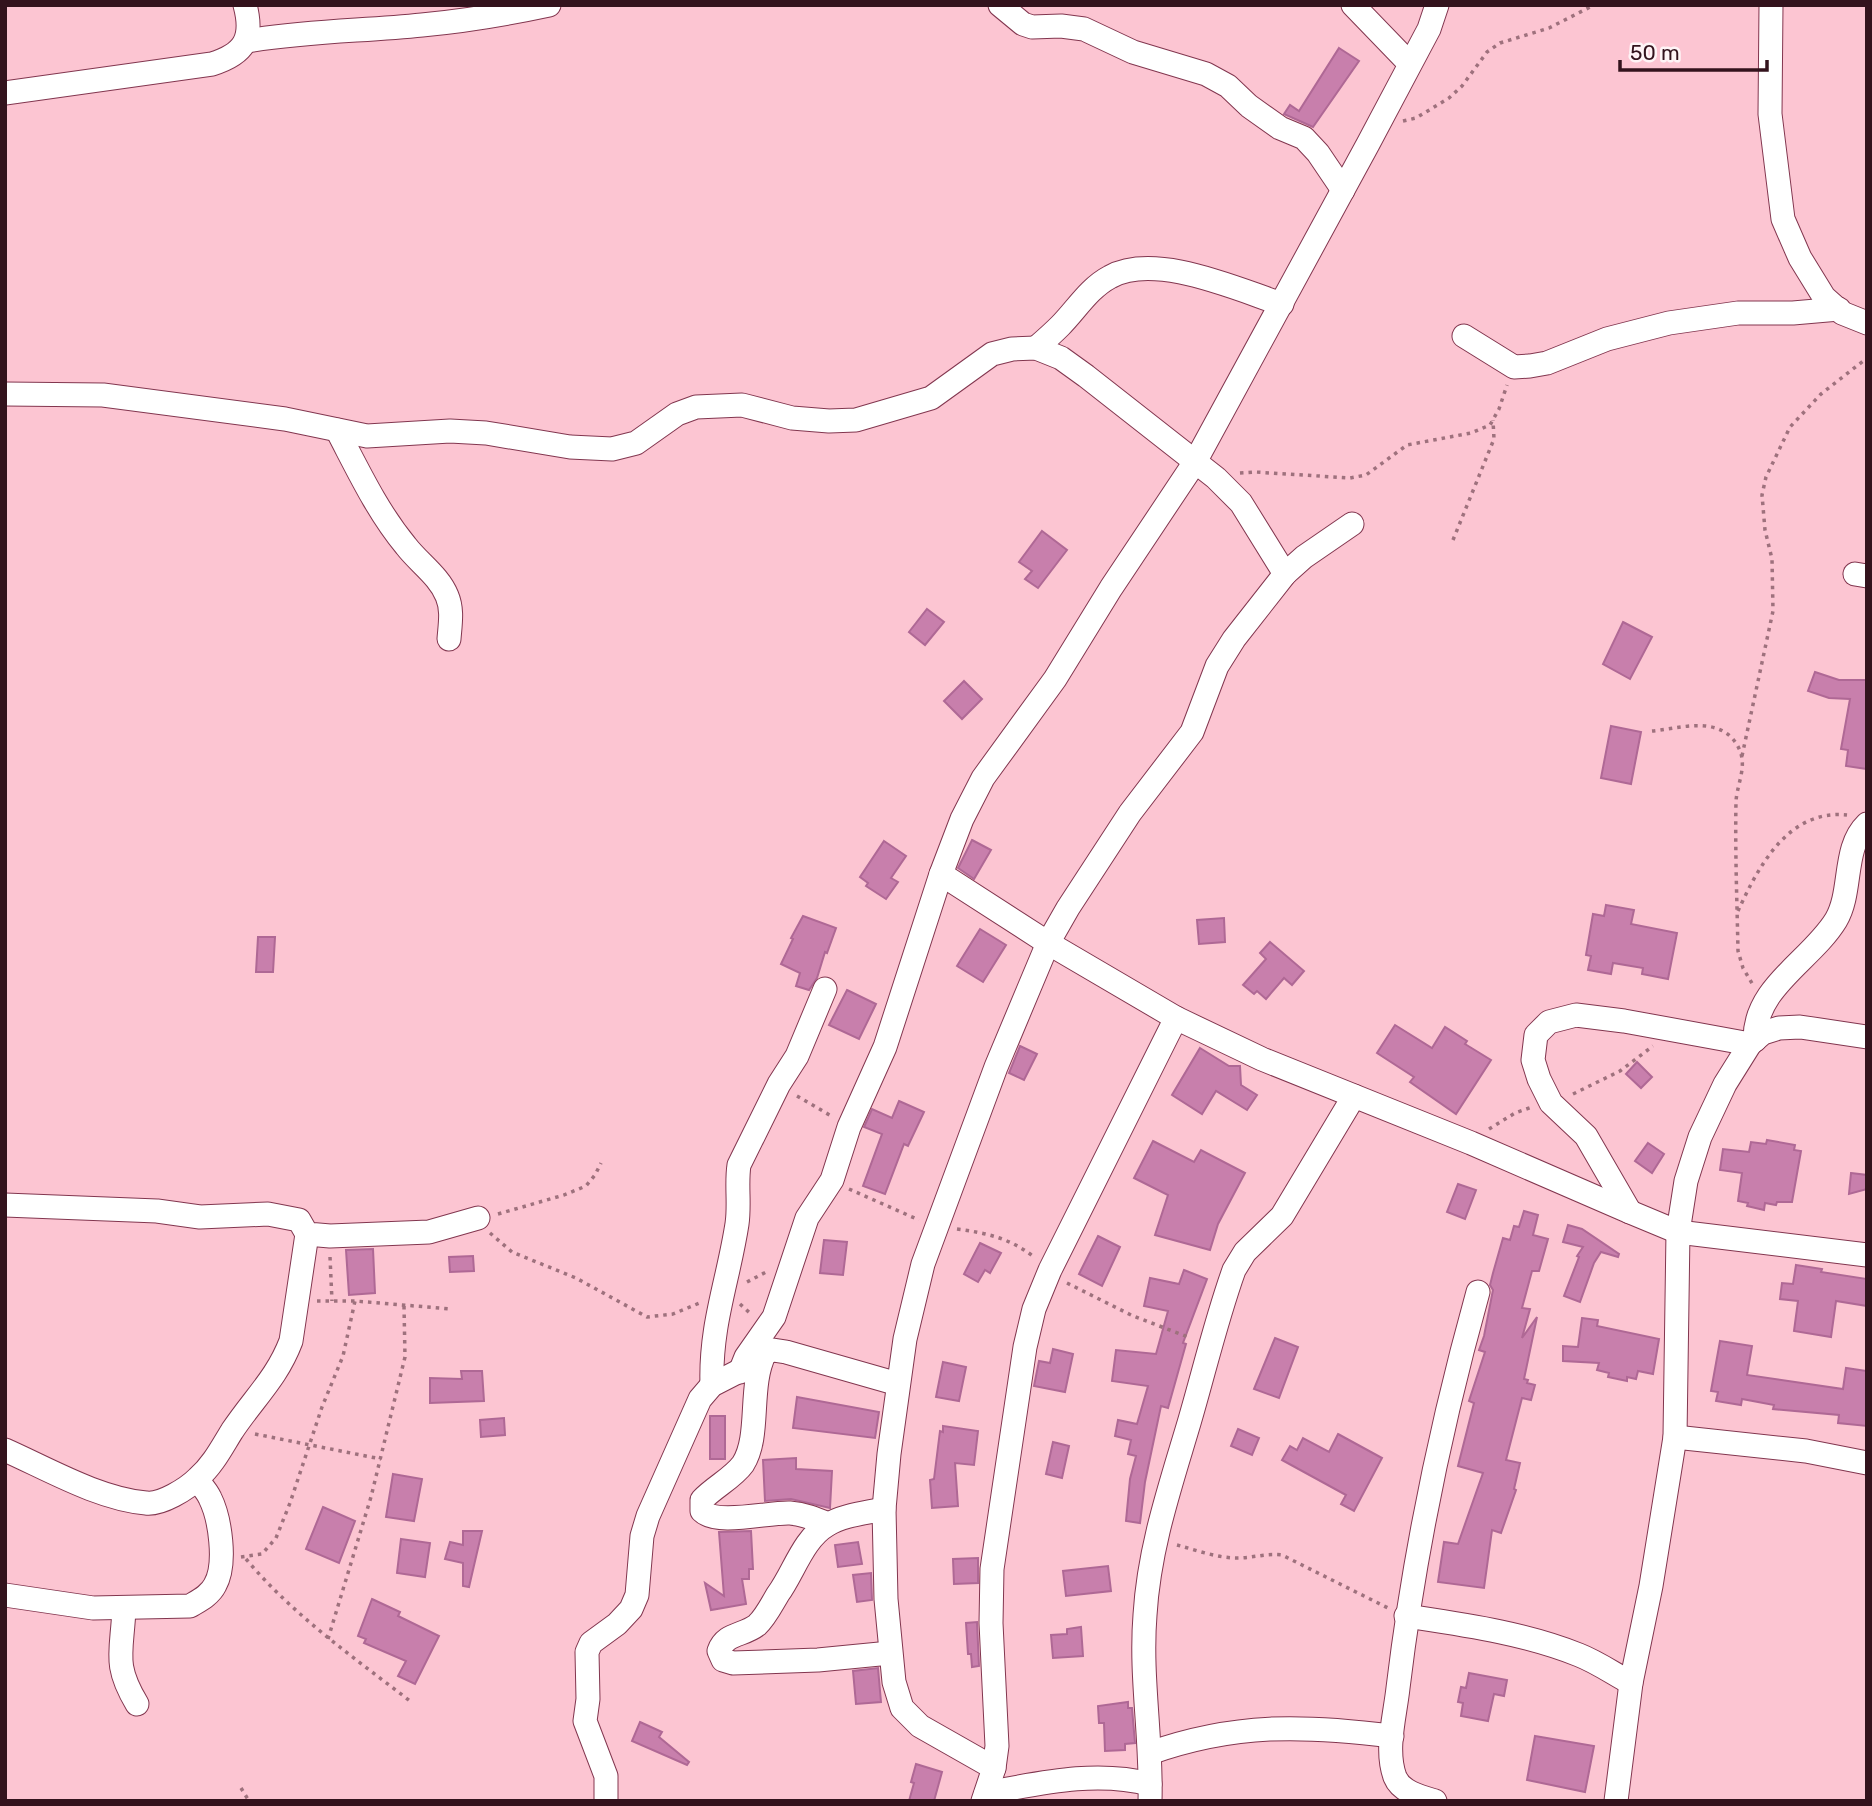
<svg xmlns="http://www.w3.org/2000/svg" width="1872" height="1806" viewBox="0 0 1872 1806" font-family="Rubik,sans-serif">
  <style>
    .building { fill: #c87fac; stroke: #af6895; stroke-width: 2 }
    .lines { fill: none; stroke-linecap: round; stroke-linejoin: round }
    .minor-casing { stroke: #82364f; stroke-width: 25 }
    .path { stroke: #9e717d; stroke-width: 3.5; stroke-dasharray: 3.5 5; stroke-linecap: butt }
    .minor { stroke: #fff; stroke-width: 23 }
  </style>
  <rect width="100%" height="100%" fill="#fcc5d2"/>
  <!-- building -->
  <g class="building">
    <path d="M1339 48 1359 61 1313 127 1284 114 1290 105 1299 111Z"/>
    <path d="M1042 531 1067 550 1038 588 1025 579 1032 571 1019 562Z"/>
    <path d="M927 609 944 622 925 645 909 632Z"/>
    <path d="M1623 622 1652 637 1630 679 1603 664Z"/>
    <path d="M1815 672 1839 680H1867V769L1846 766 1848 750 1841 749 1850 699 1829 698 1808 691Z"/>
    <path d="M964 681 982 699 962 719 944 701Z"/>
    <path d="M1611 726 1641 732 1631 784 1601 778Z"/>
    <path d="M972 840 991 850 974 879 958 868Z"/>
    <path d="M884 841 906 856 891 878 898 882 886 899 866 886 868 883 860 877Z"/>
    <path d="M1606 905 1634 910 1631 924 1677 933 1668 979 1642 974 1643 968 1613 963 1611 974 1588 970 1591 956 1586 955 1593 914 1604 916Z"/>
    <path d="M803 916 836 928 827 953 825 952 817 978 809 990 796 986 800 973 781 964 793 939 791 938Z"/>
    <path d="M1224 918 1225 942 1199 944 1197 920Z"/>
    <path d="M980 929 1006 945 983 982 957 966Z"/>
    <path d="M258 937H275L273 972H256Z"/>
    <path d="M1270 942 1304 971 1292 985 1284 978 1266 999 1257 991 1254 994 1243 985 1266 959 1260 953Z"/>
    <path d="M847 990 876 1004 859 1039 829 1025Z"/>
    <path d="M1395 1025 1432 1048 1445 1027 1467 1041 1465 1044 1491 1060 1456 1114 1410 1082 1414 1077 1377 1053Z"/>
    <path d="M1020 1046 1037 1054 1024 1080 1009 1073Z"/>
    <path d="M1200 1048 1229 1066H1240L1241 1085 1257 1095 1247 1110 1216 1091 1202 1114 1172 1095Z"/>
    <path d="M1637 1062 1652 1077 1641 1088 1626 1074Z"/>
    <path d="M899 1101 924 1112 908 1146 904 1144 885 1194 863 1186 882 1134 864 1127 872 1109 892 1118Z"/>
    <path d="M1767 1140 1795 1145 1794 1150 1801 1151 1792 1202H1777L1776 1205 1765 1203 1764 1210 1747 1206 1748 1203 1738 1201 1742 1173 1720 1170 1723 1149 1749 1152 1751 1142 1766 1144Z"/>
    <path d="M1153 1141 1194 1162 1201 1150 1245 1173 1218 1224 1210 1250 1155 1235 1168 1195 1134 1178Z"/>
    <path d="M1648 1143 1664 1154 1652 1173 1635 1161Z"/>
    <path d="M1851 1173 1867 1175V1189L1849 1194Z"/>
    <path d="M1458 1184 1476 1190 1465 1219 1447 1212Z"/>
    <path d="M1524 1211 1538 1215 1533 1235 1548 1239 1539 1271H1532L1522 1308 1530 1309 1522 1338 1537 1317 1524 1379 1528 1380 1527 1383 1535 1385 1531 1400 1522 1398 1506 1460 1520 1463 1514 1489 1516 1490 1501 1533 1492 1530 1484 1588 1438 1582 1444 1542 1458 1544 1483 1473 1458 1466 1474 1403 1469 1401 1485 1352 1479 1350 1484 1336 1493 1290 1490 1285 1493 1273 1503 1238 1510 1240 1514 1226 1519 1227Z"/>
    <path d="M1568 1225 1582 1229 1619 1254 1618 1257 1601 1252 1594 1263 1580 1302 1564 1296 1579 1257 1577 1256 1583 1247 1563 1242Z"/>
    <path d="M1098 1236 1120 1247 1102 1286 1079 1274Z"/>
    <path d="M824 1240 847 1242 843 1275 820 1273Z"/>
    <path d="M980 1243 1001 1253 990 1273 985 1270 978 1282 964 1274Z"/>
    <path d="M373 1249 375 1293 349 1295 346 1250Z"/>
    <path d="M473 1256 474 1271 450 1272 449 1257Z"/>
    <path d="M1796 1265 1822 1269 1821 1272 1867 1279V1306L1836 1301 1831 1337 1794 1331 1798 1301 1780 1299 1782 1283 1793 1284Z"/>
    <path d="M1184 1270 1207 1279 1183 1343 1186 1344 1168 1408 1161 1406 1145 1482 1140 1523 1126 1521 1130 1479 1136 1456 1128 1454 1131 1440 1115 1436 1118 1420 1137 1424 1148 1386 1112 1381 1116 1350 1156 1354 1168 1311 1144 1306 1150 1278 1179 1284Z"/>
    <path d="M1582 1318 1598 1320 1597 1326 1659 1339 1653 1374 1638 1371 1636 1379 1627 1377V1381L1608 1377 1609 1373 1597 1370 1599 1363 1563 1361V1346L1578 1347Z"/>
    <path d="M1275 1338 1298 1347 1279 1398 1254 1389Z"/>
    <path d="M1720 1341 1752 1346 1747 1375 1843 1389 1846 1368 1867 1371V1426L1838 1423 1839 1415 1773 1409 1774 1405 1742 1399 1741 1405 1716 1401 1718 1392 1711 1391Z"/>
    <path d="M1053 1349 1073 1354 1065 1392 1034 1386 1039 1361 1050 1363Z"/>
    <path d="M943 1362 966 1367 959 1401 936 1397Z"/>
    <path d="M461 1371H482L484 1401 430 1403V1378L462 1379Z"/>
    <path d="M797 1397 879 1412 875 1438 793 1428Z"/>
    <rect x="710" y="1416" width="15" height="43"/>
    <path d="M504 1418 505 1435 481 1437 480 1420Z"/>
    <path d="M943 1426 978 1431 974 1465 955 1463 958 1506 932 1508 930 1480 934 1479 940 1431 943 1432Z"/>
    <path d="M1238 1429 1259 1438 1252 1455 1231 1446Z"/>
    <path d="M1338 1434 1382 1458 1354 1511 1341 1504 1346 1495 1282 1460 1290 1446 1297 1450 1303 1438 1329 1452Z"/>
    <path d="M1053 1442 1069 1446 1062 1478 1046 1474Z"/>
    <path d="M796 1458V1469L832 1471 830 1508 791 1499 765 1501 763 1460Z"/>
    <path d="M393 1474 422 1479 414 1521 386 1517Z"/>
    <path d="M323 1507 355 1521 339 1563 306 1549Z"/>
    <path d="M463 1531H482L469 1587 463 1586V1563L445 1559 450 1542 463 1545Z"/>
    <path d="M751 1531 753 1569H749V1579H742L746 1604 711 1610 705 1583 724 1596 719 1532Z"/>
    <path d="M401 1539 430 1543 425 1577 397 1573Z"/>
    <path d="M858 1542 862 1564 838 1567 835 1545Z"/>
    <path d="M978 1558V1583L954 1584 953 1559Z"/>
    <path d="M1108 1566 1111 1591 1066 1596 1063 1571Z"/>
    <path d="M871 1573 872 1600 857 1602 853 1575Z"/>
    <path d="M372 1599 400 1612 398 1616 439 1636 415 1684 398 1676 406 1661 364 1643 366 1639 358 1636Z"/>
    <path d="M977 1622 979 1666 972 1667 971 1654H968L966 1623Z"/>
    <path d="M1081 1627 1083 1656 1053 1658 1051 1635 1067 1634V1629Z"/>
    <path d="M878 1668 881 1702 856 1704 853 1671Z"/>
    <path d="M1469 1673 1507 1680 1504 1696 1494 1694 1488 1721 1461 1716 1463 1703 1458 1702 1461 1687 1466 1688Z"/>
    <path d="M1128 1702V1708H1132L1135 1743 1125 1744V1750L1105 1751 1104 1723H1099L1098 1706Z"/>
    <path d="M640 1722 662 1732 659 1737 689 1762 687 1765 632 1741Z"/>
    <path d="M1535 1736 1594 1746 1585 1792 1527 1780Z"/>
    <path d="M916 1764 942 1772 934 1801H909L914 1783 911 1782Z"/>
  </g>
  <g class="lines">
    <defs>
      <g id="minor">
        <path d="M1000 5 1023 24 1032 27 1061 26 1084 29 1133 52 1206 74 1228 86 1249 106 1280 128 1304 138 1318 153 1343 190"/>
        <path d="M1353 5 1409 63"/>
        <path d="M1771 5 1770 114 1783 219 1800 258 1824 297 1842 313 1867 323"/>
        <path d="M247 41C305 31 364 31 422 25 465 21 507 14 549 5"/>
        <path d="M5 93 212 64C244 54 254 39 245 5"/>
        <path d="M1464 336 1514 367 1530 366 1547 363 1607 339 1669 323 1738 313H1793L1839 309"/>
        <path d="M1036 348C1044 341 1052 334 1060 326 1076 310 1089 288 1110 277 1155 252 1236 289 1282 304"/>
        <path d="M5 394 103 395 285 419 367 436 450 431 486 433 570 447 612 449 636 443 677 414 696 407 742 405 792 418 829 421 856 420 931 398 992 354 1012 349 1036 348 1061 358 1086 376 1216 478 1241 503 1285 574"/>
        <path d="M337 430C358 470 377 511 406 546 419 563 439 576 447 596 453 610 450 625 449 639"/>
        <path d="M1855 574 1867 576"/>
        <path d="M941 874 1048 943 1176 1018 1262 1059 1471 1143 1630 1212 1678 1232 1867 1255"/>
        <path d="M1755 1040C1754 987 1811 961 1836 920 1853 891 1842 848 1867 824"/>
        <path d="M5 1205 157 1211 200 1217 268 1214 299 1220 307 1234 330 1236 429 1232 478 1218"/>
        <path d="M1630 1212 1586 1136 1551 1103 1539 1079 1533 1060 1536 1035 1549 1022 1576 1015 1624 1021 1750 1044"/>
        <path d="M740 1372 746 1357 774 1317 807 1218 832 1180 849 1127 885 1047 941 874 962 819 983 778 1055 679 1111 588 1195 462 1368 144 1429 29 1437 5"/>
        <path d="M712 1385C710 1325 728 1282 737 1224 740 1204 736 1184 739 1165L779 1084 797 1056 825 989"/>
        <path d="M1675 1437 1806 1451 1867 1463"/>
        <path d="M5 1450C48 1469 99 1499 146 1503 161 1505 187 1489 198 1478 213 1465 222 1447 232 1431 254 1398 277 1378 291 1341L307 1234"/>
        <path d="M884 1509C866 1513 843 1515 827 1525 803 1539 794 1572 778 1594 772 1604 765 1618 757 1625 743 1636 725 1633 719 1651L723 1660 733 1663 818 1660 890 1653"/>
        <path d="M828 1524C816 1519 804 1514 790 1513 768 1512 717 1526 702 1511V1500C714 1487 733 1478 743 1464 761 1436 748 1386 765 1353L773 1350 786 1352 898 1384"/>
        <path d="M5 1595 93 1608 190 1606C200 1600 210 1595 215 1585 227 1564 220 1518 210 1498 207 1491 201 1485 197 1480"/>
        <path d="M124 1609C122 1653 113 1664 137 1704"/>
        <path d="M1406 1616C1465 1625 1524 1633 1579 1655 1597 1662 1614 1674 1631 1683"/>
        <path d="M1150 1753C1235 1723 1303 1725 1392 1736"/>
        <path d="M994 1768 920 1726 902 1708 894 1682 886 1599 884 1509 889 1454 905 1339 923 1264 996 1067 1048 943 1068 908 1130 813 1192 732 1217 666 1234 639 1285 574 1304 557 1352 524"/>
        <path d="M986 1793C1041 1783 1095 1770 1150 1784"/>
        <path d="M606 1801V1776L585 1721 588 1699 587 1652 591 1643 617 1624 631 1609 637 1595 642 1536 648 1516 700 1399 712 1385 753 1364"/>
        <path d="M983 1801 994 1768 997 1746 991 1623 992 1569 1025 1347 1034 1309 1050 1270 1176 1018"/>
        <path d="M1150 1801C1152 1739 1140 1677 1145 1615 1149 1548 1170 1487 1189 1423 1204 1372 1216 1320 1234 1270L1245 1252 1282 1216 1354 1096"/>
        <path d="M1435 1801C1421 1797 1401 1792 1395 1777 1385 1750 1395 1716 1398 1688 1414 1555 1442 1421 1478 1292"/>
        <path d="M1616 1801 1631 1683 1651 1586 1675 1437 1678 1232 1686 1181 1700 1137 1725 1084 1750 1044 1763 1033 1779 1028 1800 1027 1867 1037"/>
      </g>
    </defs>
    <!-- minor casing -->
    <use href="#minor" class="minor-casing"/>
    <!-- path -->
    <g class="path">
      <path d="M1403 121 1416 118 1449 98 1462 86 1487 52 1500 43 1549 28 1594 5"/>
      <path d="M1240 473 1255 472 1350 478 1366 475 1407 445 1471 433 1490 425 1499 409 1507 385"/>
      <path d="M1453 540 1494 439 1493 420"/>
      <path d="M1652 731C1674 729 1706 719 1726 733 1734 738 1741 749 1742 759 1744 772 1737 787 1736 801 1735 851 1737 901 1738 951L1743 968 1753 985"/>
      <path d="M1742 756 1773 611 1772 559 1765 530 1762 495 1766 477 1790 427 1821 394 1867 358"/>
      <path d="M1738 911C1759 865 1789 809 1847 815"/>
      <path d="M1573 1094 1620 1071 1653 1046"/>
      <path d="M797 1096 833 1117"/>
      <path d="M1489 1129 1515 1113 1532 1107"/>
      <path d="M849 1189 919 1220"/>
      <path d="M498 1214 564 1195 586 1186 595 1175 601 1163"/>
      <path d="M957 1229C986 1233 1010 1238 1034 1257"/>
      <path d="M490 1233 512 1252 576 1278 647 1317 673 1314 702 1302"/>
      <path d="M330 1257 332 1301"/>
      <path d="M747 1282 768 1271"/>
      <path d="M1067 1283 1133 1316 1191 1338"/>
      <path d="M317 1301H355L451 1309"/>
      <path d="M740 1304 752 1315"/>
      <path d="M255 1434 381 1459"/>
      <path d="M1177 1545C1196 1550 1217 1558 1237 1558 1253 1558 1266 1553 1282 1555L1388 1608"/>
      <path d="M241 1557 262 1554 276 1538 290 1503 322 1407 343 1356 355 1301"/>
      <path d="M246 1559C293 1615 353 1657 410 1701"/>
      <path d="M328 1639 371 1497 405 1357 404 1306"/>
      <path d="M241 1788 249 1801"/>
    </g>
    <!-- minor -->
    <use href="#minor" class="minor"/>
  </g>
  <!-- border -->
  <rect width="1872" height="1806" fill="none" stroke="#33131d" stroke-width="14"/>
  <!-- scale -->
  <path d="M1620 60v10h147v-10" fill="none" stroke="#33131d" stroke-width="3.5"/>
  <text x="1630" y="60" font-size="21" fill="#33131d" stroke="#fef4f6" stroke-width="5" paint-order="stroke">50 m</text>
</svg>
